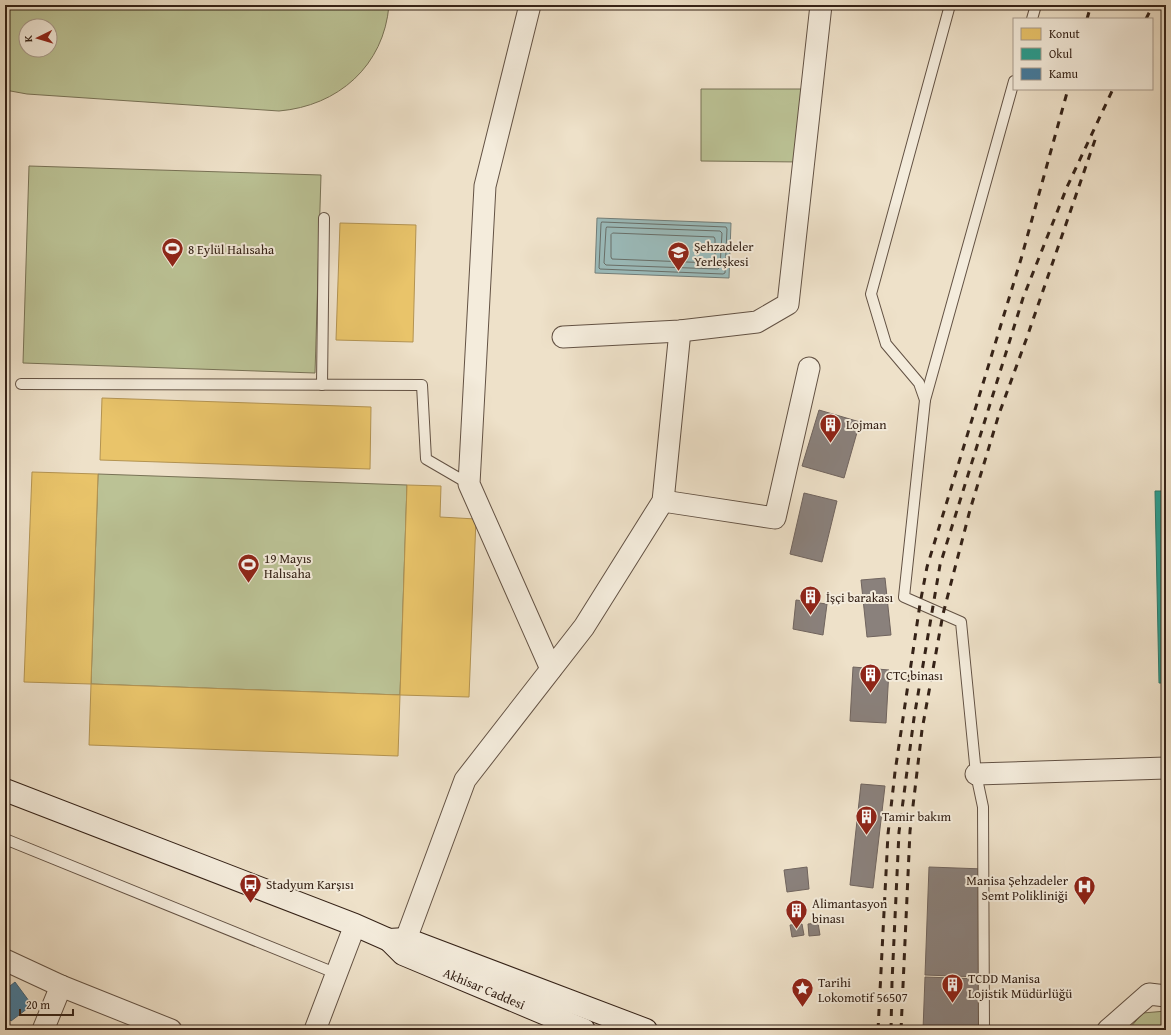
<svg xmlns="http://www.w3.org/2000/svg" width="1171" height="1035" viewBox="0 0 1171 1035" font-family="'Gentium Book Plus',serif">
  <style>
    .green { fill: #bbc295; stroke: #787256; fill-rule: evenodd }
    .water { fill: #9bbcbc; stroke: #727e7a }
    .homes { fill: #e9c46a; stroke: #b39351 }
    .schools { fill: #2a9d8f; stroke: #2d786b }
    .public { fill: #457b9d; stroke: #406075 }
    .industry { fill: #8a817c; stroke: #70645e }
    .lines { fill: none; stroke-linecap: round; stroke-linejoin: round }
    .shore { stroke: #686f6a; stroke-width: 1 }
    .service-casing { stroke: #635244; stroke-width: 12 }
    .minor-casing { stroke: #635244; stroke-width: 23 }
    .secondary-casing { stroke: #352217; stroke-width: 24 }
    .service { stroke: #f4ecdc; stroke-width: 10 }
    .minor { stroke: #f4ecdc; stroke-width: 21 }
    .secondary { stroke: #f4ecdc; stroke-width: 22 }
    .rail { stroke: #352217; stroke-width: 3; stroke-dasharray: 7 7; stroke-linecap: butt }
    .labels { text-anchor: middle; stroke-width: 4; stroke-linejoin: round; paint-order: stroke }
    .poi-label { font-size: 13px; fill: #352217; stroke: #f4ecdc; text-anchor: start }
    .street-label { font-size: 13px; fill: #352217; stroke: #f4ecdc }
  </style>
  <rect width="100%" height="100%" fill="#eee1c9"/>
  <filter id="stains"><feTurbulence type="fractalNoise" baseFrequency=".005" numOctaves="4"/><feColorMatrix values="0 0 0 0 .2 0 0 0 0 .09 0 0 0 0 .02 0 0 0 .5 -.17"/></filter>
  <radialGradient id="worn" r=".72"><stop offset=".6" stop-color="#630" stop-opacity="0"/><stop offset="1" stop-color="#630" stop-opacity=".3"/></radialGradient>
  <!-- green -->
  <g class="green">
    <path d="M5 5H389C384 66 338 106 279 111L27 94 5 90ZM26 26H50V50H26Z"/>
    <path d="M701 89H801V162L701 161Z"/>
    <path d="M29 166 321 175 315 373 23 363Z"/>
    <path d="M98 474 407 485 400 695 91 684Z"/>
    <path d="M1166 1011V1030H1128L1143 1013Z"/>
  </g>
  <!-- water -->
  <path class="water" d="M597 218 731 223 729 278 595 273Z"/>
  <!-- homes -->
  <g class="homes">
    <path d="M340 223 416 225 413 342 336 340Z"/>
    <path d="M102 398 371 407 370 469 100 460Z"/>
    <path d="M32 472 98 474 91 684 24 682Z"/>
    <path d="M407 485 441 486 440 517 476 519 469 697 400 695Z"/>
    <path d="M91 684 400 695 398 756 89 745Z"/>
  </g>
  <!-- schools -->
  <path class="schools" d="M1155 491H1166V683H1159Z"/>
  <!-- public -->
  <path class="public" d="M15 982 32 1005 11 1021 5 1013V990Z"/>
  <!-- industry -->
  <g class="industry">
    <path d="M819 410 860 422 844 478 802 466Z"/>
    <path d="M804 493 837 501 822 562 790 554Z"/>
    <path d="M885 578 891 635 867 637 861 580Z"/>
    <path d="M796 600 827 604 823 635 793 629Z"/>
    <path d="M853 667 889 670 886 723 850 721Z"/>
    <path d="M861 784 885 786 873 888 850 885Z"/>
    <path d="M807 867 809 889 787 892 784 870Z"/>
    <path d="M929 867 984 869 980 977 925 975Z"/>
    <path d="M818 923 820 935 809 936 808 924Z"/>
    <path d="M802 924 804 935 792 937 790 925Z"/>
    <path d="M925 977 981 979 979 1030H923Z"/>
  </g>
  <g class="lines">
    <!-- shore -->
    <g class="shore">
      <path d="M602 222 726 227 727 229 725 273 723 274 600 269 599 268 601 224Z"/>
      <path d="M607 227 720 231 722 233 720 267 718 269 606 265 604 263 606 229Z"/>
      <path d="M613 233 714 237 715 239V261L712 263 612 259 611 257V235Z"/>
    </g>
    <defs>
      <g id="service">
        <path d="M1032 19 1036 5"/>
        <path d="M21 384 422 385 426 459 469 484"/>
        <path d="M322 385 324 218"/>
        <path d="M925 400 919 383 886 344 871 294 950 5"/>
        <path d="M5 839 335 973"/>
        <path d="M984 1030 983 807 976 774 961 622 904 597 925 400 1014 81"/>
      </g>
      <g id="minor">
        <path d="M530 5 485 186 469 484 551 669"/>
        <path d="M563 337 680 331 757 322 788 304 821 5"/>
        <path d="M663 501 775 518 809 368"/>
        <path d="M976 774 1166 768"/>
        <path d="M406 939 465 780 584 627 663 501 680 331"/>
        <path d="M5 960 61 986 171 1030"/>
        <path d="M43 1030 61 986"/>
        <path d="M315 1030 355 925"/>
        <path d="M1108 1030 1149 994 1166 996"/>
      </g>
      <g id="secondary">
        <path d="M5 790 355 925 389 940 406 939 646 1030"/>
        <path id="s1" d="M389 940 403 954 584 1030"/>
      </g>
    </defs>
    <!-- service casing -->
    <use href="#service" class="service-casing"/>
    <!-- minor casing -->
    <use href="#minor" class="minor-casing"/>
    <!-- secondary casing -->
    <use href="#secondary" class="secondary-casing"/>
    <!-- service -->
    <use href="#service" class="service"/>
    <!-- minor -->
    <use href="#minor" class="minor"/>
    <!-- secondary -->
    <use href="#secondary" class="secondary"/>
    <!-- rail -->
    <g class="rail">
      <path d="M1087 19 1091 5"/>
      <path d="M1146 19 1153 5"/>
      <path d="M878 1030 888 834 895 772 920 604 927 567 1021 259 1068 89"/>
      <path d="M891 1030 892 982 899 832 914 718 940 565 1023 298 1067 187 1113 89"/>
      <path d="M901 1030 910 831 922 730 943 614 970 510 999 414 1026 340 1096 137"/>
    </g>
  </g>
  <!-- icons -->
  <defs>
    <symbol id="stadium-pin" viewBox="-11 -11 22 30"><path d="M0 17L-7.5 6A9.5 9.5 0 1 1 7.5 6Z" fill="#8f2418" stroke="#f4ecdc"/><path d="M0-5a6.5 5 0 1 0 0 10a6.5 5 0 1 0 0-10ZM-3.5-1.8h7v3.6h-7Z" fill="#fff"/></symbol>
    <symbol id="university-pin" viewBox="-11 -11 22 30"><path d="M0 17L-7.5 6A9.5 9.5 0 1 1 7.5 6Z" fill="#8f2418" stroke="#f4ecdc"/><path d="M0-5L7-2L0 1L-7-2ZM-4 1L0 2.5L4 1V4Q0 6-4 4Z" fill="#fff"/></symbol>
    <symbol id="building-pin" viewBox="-11 -11 22 30"><path d="M0 17L-7.5 6A9.5 9.5 0 1 1 7.5 6Z" fill="#8f2418" stroke="#f4ecdc"/><path d="M-4-6H4V6H1V3H-1V6H-4ZM-2.5-4.3h1.7v1.8h-1.7ZM.8-4.3h1.7v1.8H.8ZM-2.5-1h1.7V.8h-1.7ZM.8-1h1.7V.8H.8Z" fill="#fff"/></symbol>
    <symbol id="bus-pin" viewBox="-11 -11 22 30"><path d="M0 17L-7.5 6A9.5 9.5 0 1 1 7.5 6Z" fill="#8f2418" stroke="#f4ecdc"/><path d="M-5-6H5V4H4V6H2V4H-2V6H-4V4H-5ZM-3.5-4V0h7V-4ZM-3.5 1.2v1.5H-2V1.2ZM2 1.2v1.5H3.5V1.2Z" fill="#fff"/></symbol>
    <symbol id="hospital-pin" viewBox="-11 -11 22 30"><path d="M0 17L-7.5 6A9.5 9.5 0 1 1 7.5 6Z" fill="#8f2418" stroke="#f4ecdc"/><path d="M-5-5h3v3.5h4V-5h3V5h-3V1.5h-4V5h-3Z" fill="#fff"/></symbol>
    <symbol id="sight-pin" viewBox="-11 -11 22 30"><path d="M0 17L-7.5 6A9.5 9.5 0 1 1 7.5 6Z" fill="#8f2418" stroke="#f4ecdc"/><path d="M0-6L1.8-2.2L6-1.7L2.9 1.2L3.7 5.4L0 3.3L-3.7 5.4L-2.9 1.2L-6-1.7L-1.8-2.2Z" fill="#fff"/></symbol>
  </defs>
  <g fill-rule="evenodd">
    <use href="#stadium-pin" x="160" y="236" width="25" height="34"/>
    <use href="#university-pin" x="666" y="240" width="25" height="34"/>
    <use href="#building-pin" x="818" y="412" width="25" height="34"/>
    <use href="#stadium-pin" x="236" y="552" width="25" height="34"/>
    <use href="#building-pin" x="798" y="584" width="25" height="34"/>
    <use href="#building-pin" x="858" y="662" width="25" height="34"/>
    <use href="#building-pin" x="854" y="804" width="25" height="34"/>
    <use href="#bus-pin" x="238" y="872" width="25" height="34"/>
    <use href="#hospital-pin" x="1072" y="874" width="25" height="34"/>
    <use href="#building-pin" x="784" y="898" width="25" height="34"/>
    <use href="#building-pin" x="940" y="972" width="25" height="34"/>
    <use href="#sight-pin" x="790" y="976" width="25" height="34"/>
  </g>
  <g class="labels">
    <!-- poi labels -->
    <g class="poi-label">
      <text x="694" y="251">Şehzadeler<tspan x="694" dy="15">Yerleşkesi</tspan></text>
      <text x="188" y="254">8 Eylül Halısaha</text>
      <text x="846" y="429">Lojman</text>
      <text x="264" y="563">19 Mayıs<tspan x="264" dy="15">Halısaha</tspan></text>
      <text x="826" y="602">İşçi barakası</text>
      <text x="886" y="680">CTC binası</text>
      <text x="882" y="821">Tamir bakım</text>
      <text x="1068" y="885" text-anchor="end">Manisa Şehzadeler<tspan x="1068" dy="15">Semt Polikliniği</tspan></text>
      <text x="266" y="889">Stadyum Karşısı</text>
      <text x="812" y="908">Alimantasyon<tspan x="812" dy="15">binası</tspan></text>
      <text x="968" y="983">TCDD Manisa<tspan x="968" dy="15">Lojistik Müdürlüğü</tspan></text>
      <text x="818" y="987">Tarihi<tspan x="818" dy="15">Lokomotif 56507</tspan></text>
    </g>
    <!-- street labels -->
    <g class="street-label">
      <text dy="5" stroke="none"><textPath href="#s1" startOffset="108">Akhisar Caddesi</textPath></text>
    </g>
  </g>
  <!-- margin -->
  <rect width="1171" height="1035" fill="none" stroke="#eee1c9" stroke-width="20"/>
  <rect x="6" y="6" width="1159" height="1023" fill="none" stroke="#352217" stroke-width="2"/>
  <rect x="10" y="10" width="1151" height="1015" fill="none" stroke="#352217"/>
  <!-- legend -->
  <rect x="1013" y="18" width="140" height="72" fill="#f4ecdc" stroke="#a89b8d"/>
  <rect x="1021" y="28" width="20" height="12" fill="#e9c46a" stroke="#a89b8d"/>
  <text x="1049" y="38" font-size="12" fill="#352217">Konut</text>
  <rect x="1021" y="48" width="20" height="12" fill="#2a9d8f" stroke="#a89b8d"/>
  <text x="1049" y="58" font-size="12" fill="#352217">Okul</text>
  <rect x="1021" y="68" width="20" height="12" fill="#457b9d" stroke="#a89b8d"/>
  <text x="1049" y="78" font-size="12" fill="#352217">Kamu</text>
  <!-- north arrow -->
  <g transform="translate(38 38) rotate(265)"><circle r="19" fill="#f4ecdc" stroke="#a89b8d"/>
  <path d="M0-3L7 15L0 10L-7 15Z" fill="#8f2418"/>
  <text y="-6" font-size="11" font-weight="bold" text-anchor="middle" fill="#352217">K</text>
  </g>
  <!-- scale -->
  <path d="M20 1009v6h53v-6" fill="none" stroke="#352217" stroke-width="2"/>
  <text x="26" y="1009" font-size="12" fill="#352217" stroke="#f4ecdc" stroke-width="3" paint-order="stroke">20 m</text>
  <rect width="100%" height="100%" filter="url(#stains)"/>
  <rect width="100%" height="100%" fill="url(#worn)"/>
</svg>
